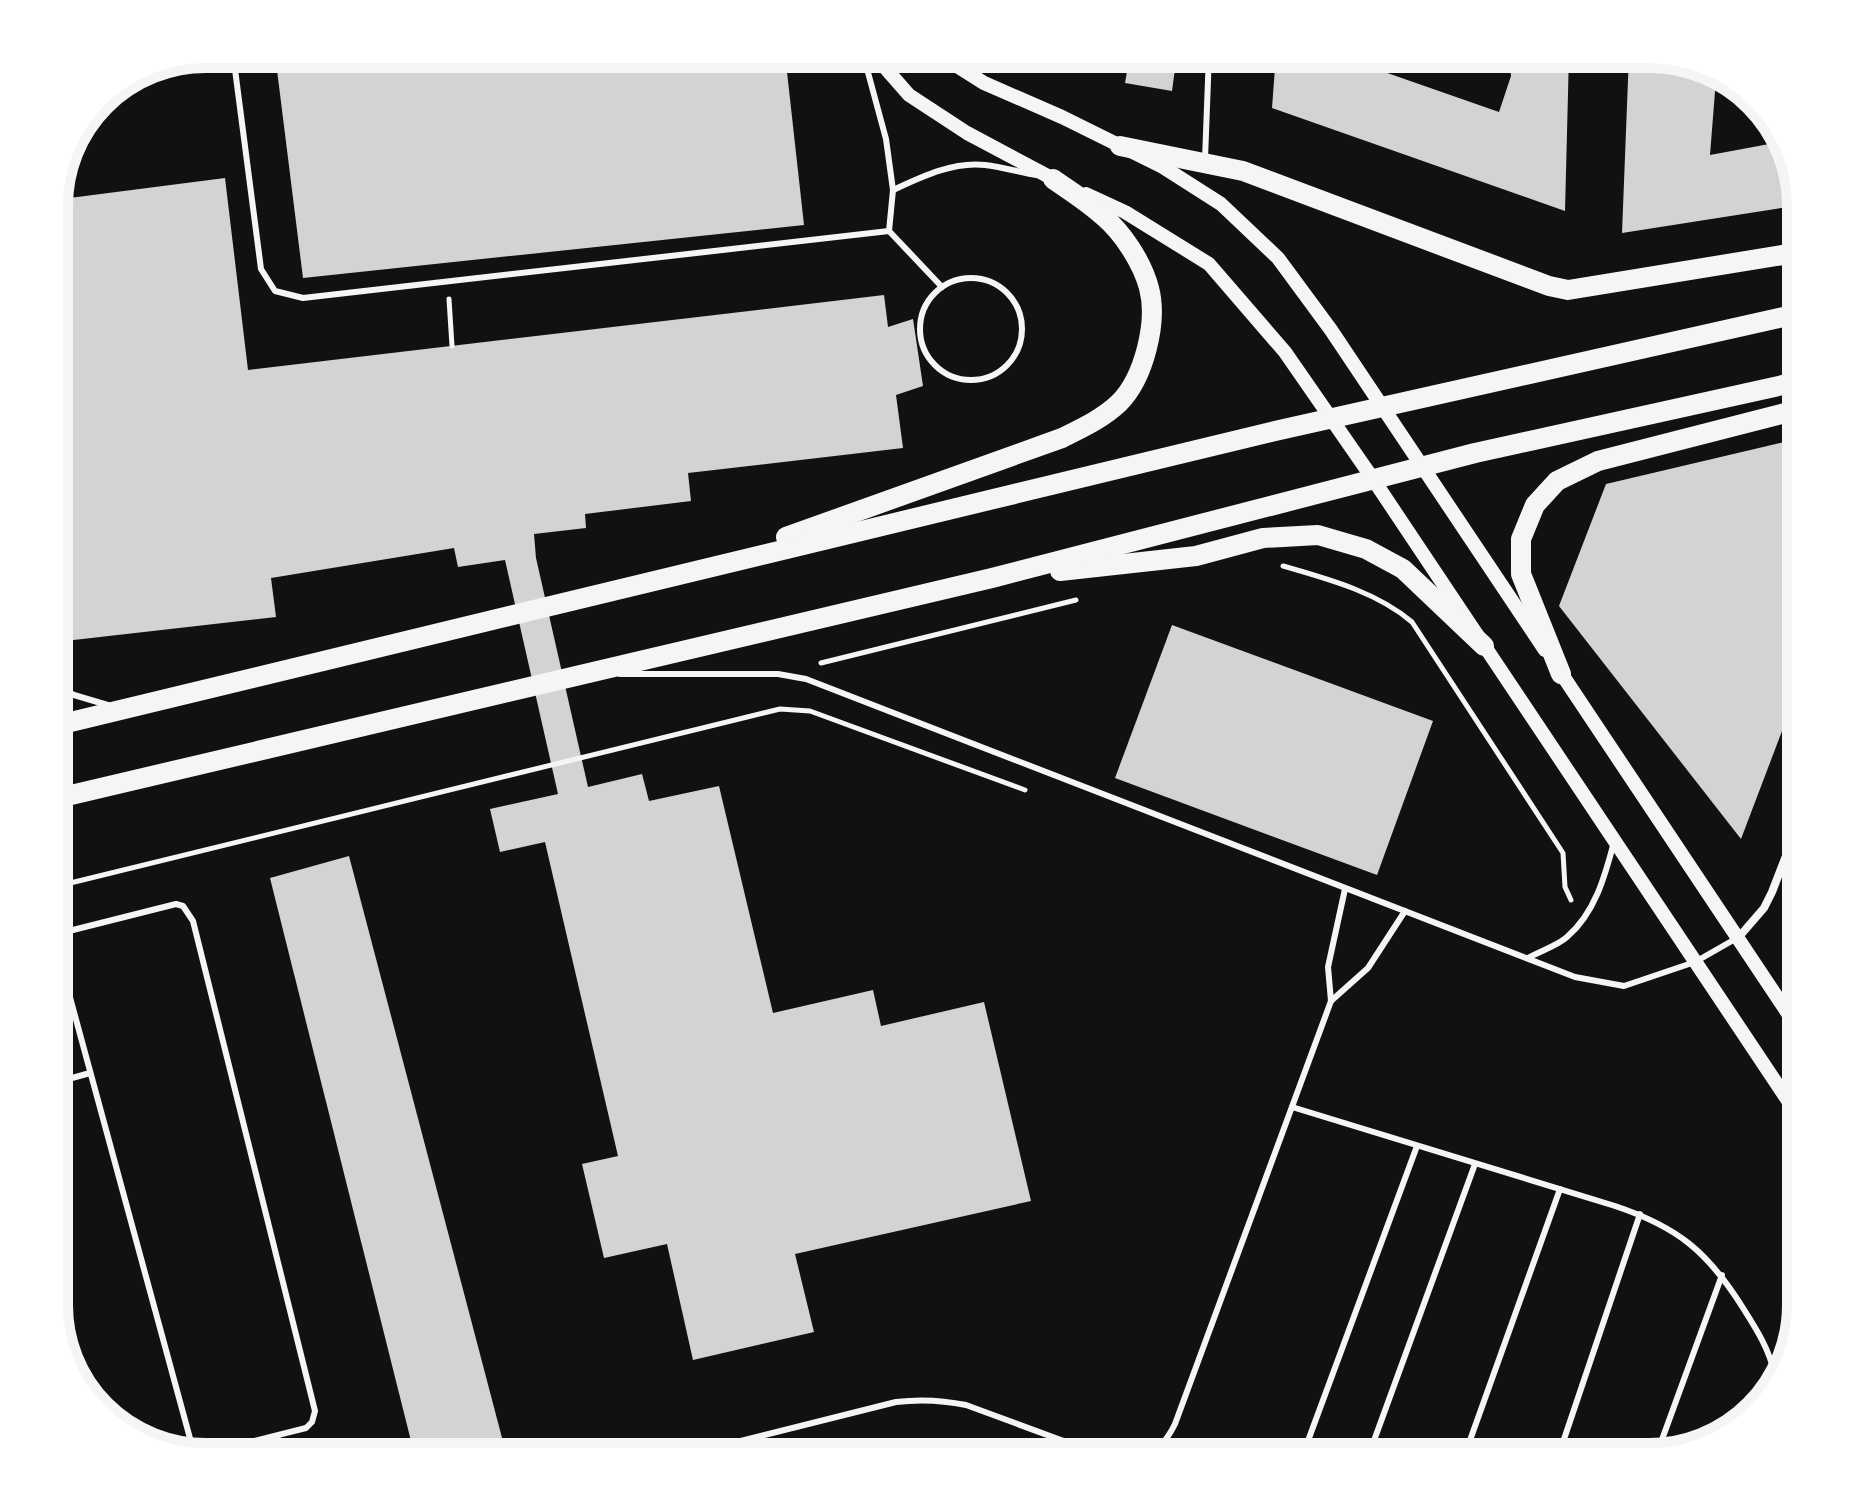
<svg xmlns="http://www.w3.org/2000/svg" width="1855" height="1511" viewBox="0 0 1855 1511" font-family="Raleway,sans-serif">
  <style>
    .building { fill: #d3d3d3 }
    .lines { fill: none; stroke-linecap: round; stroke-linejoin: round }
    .path { stroke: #f5f5f5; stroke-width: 5 }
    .service { stroke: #f5f5f5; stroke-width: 6 }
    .minor { stroke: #f5f5f5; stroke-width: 8 }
    .tertiary { stroke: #f5f5f5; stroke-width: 14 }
    .primary { stroke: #f5f5f5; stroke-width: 20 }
    .rim { fill: none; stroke: #f5f5f5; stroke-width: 10 }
  </style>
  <rect width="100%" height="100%" fill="#111"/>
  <!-- building -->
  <g class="building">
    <path d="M275 54H785L804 225 303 278Z"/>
    <path d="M1130 54H1177L1172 91 1125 83Z"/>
    <path d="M1276 54H1354L1353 61 1499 112 1511 76 1510 54H1569L1565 211 1272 108Z"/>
    <path d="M1629 54H1650L1716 79 1710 155 1786 141 1801 205 1622 233Z"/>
    <path d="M225 178 248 370 884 295 888 327 913 319 923 386 896 395 903 448 688 473 691 501 585 514 586 528 534 534 536 558 588 787 642 774 649 801 719 786 773 1013 873 990 881 1026 984 1002 1031 1201 795 1254 814 1332 693 1360 667 1244 604 1258 582 1164 618 1156 545 842 500 852 490 809 558 794 505 560 458 567 454 548 271 578 276 617 56 642 54 421 61 420 54 366V200Z"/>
    <path d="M1801 438V681L1741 839 1559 606 1606 484Z"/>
    <path d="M1172 625 1433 721 1377 875 1115 778Z"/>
    <path d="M349 856 506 1453 489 1457H415L270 878Z"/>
  </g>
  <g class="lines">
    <!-- path -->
    <g class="path">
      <path d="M449 299 452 346"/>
      <path d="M1283 566C1328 579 1377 592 1412 622L1563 853 1565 887 1571 900"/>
      <path d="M821 663 1076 600"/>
      <path d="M54 887 780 709 810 711 1025 790"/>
    </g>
    <!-- service -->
    <g class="service">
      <path d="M233 54 261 269 275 291 303 298 889 231"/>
      <path d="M863 54 886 139 893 190 889 231 942 287"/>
      <path d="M1205 159 1209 54"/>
      <path d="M893 190C921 177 954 161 985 165 1002 167 1019 172 1036 175"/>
      <circle cx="971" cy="329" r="51"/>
      <path d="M620 674H778L806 679 1575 977 1624 986 1695 962 1737 938"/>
      <path d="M54 685 74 695 111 706"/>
      <path d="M1528 958C1540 951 1557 946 1567 937 1595 913 1605 876 1614 842"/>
      <path d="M1331 1001 1368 968 1405 911"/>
      <path d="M54 1083 90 1073"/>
      <path d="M1292 1107 1615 1206C1678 1227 1708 1252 1743 1308 1757 1330 1769 1349 1775 1375"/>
      <path d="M54 1315 55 1316"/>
      <path d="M277 1436 282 1457"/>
      <path d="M194 1453 59 957 58 938 61 933 176 904 183 906 193 921 315 1411 312 1422 306 1428 198 1455"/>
      <path d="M1656 1456 1722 1275"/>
      <path d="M677 1457 896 1402C920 1399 942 1400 966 1405L1107 1457"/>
      <path d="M1142 1457C1159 1450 1167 1440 1175 1424L1331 1001 1328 967 1345 889"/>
      <path d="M1302 1457 1417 1146"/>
      <path d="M1368 1457 1475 1164"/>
      <path d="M1464 1457 1560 1189"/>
      <path d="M1558 1457 1640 1214"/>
    </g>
    <!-- minor -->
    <path class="minor" d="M1738 938 1764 908 1772 892 1801 817"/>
    <!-- tertiary -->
    <g class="tertiary">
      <path d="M873 54 909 95 967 133 1059 182"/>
      <path d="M938 54 984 83 1062 117 1163 167 1221 204 1278 258 1331 330 1545 650"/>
      <path d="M1086 194 1125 212 1209 264 1285 352 1373 479 1801 1120"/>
      <path d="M1557 667 1801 1033"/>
    </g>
    <!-- primary -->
    <g class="primary">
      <path d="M1120 146 1243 171 1549 286 1568 290 1801 252"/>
      <path d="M786 537 1062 438C1082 428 1102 419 1119 403 1144 378 1158 322 1149 288 1142 262 1123 233 1103 216 1088 202 1070 191 1053 179"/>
      <path d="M1060 571 1196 556 1263 538 1318 535 1366 549 1403 569 1484 646"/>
      <path d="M1561 674 1521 574V539L1535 505 1557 481 1598 461 1801 409"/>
      <path d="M54 726 1275 431 1801 313"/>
      <path d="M54 799 992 578 1475 453 1801 381"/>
    </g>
  </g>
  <!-- crop -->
  <path d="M0 0H1855V1511H0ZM206 68H1649A138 138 0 0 1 1787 206V1305A138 138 0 0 1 1649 1443H206A138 138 0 0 1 68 1305V206A138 138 0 0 1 206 68Z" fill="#fff" fill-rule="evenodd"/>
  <path class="rim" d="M206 68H1649A138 138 0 0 1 1787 206V1305A138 138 0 0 1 1649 1443H206A138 138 0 0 1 68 1305V206A138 138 0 0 1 206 68Z"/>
</svg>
